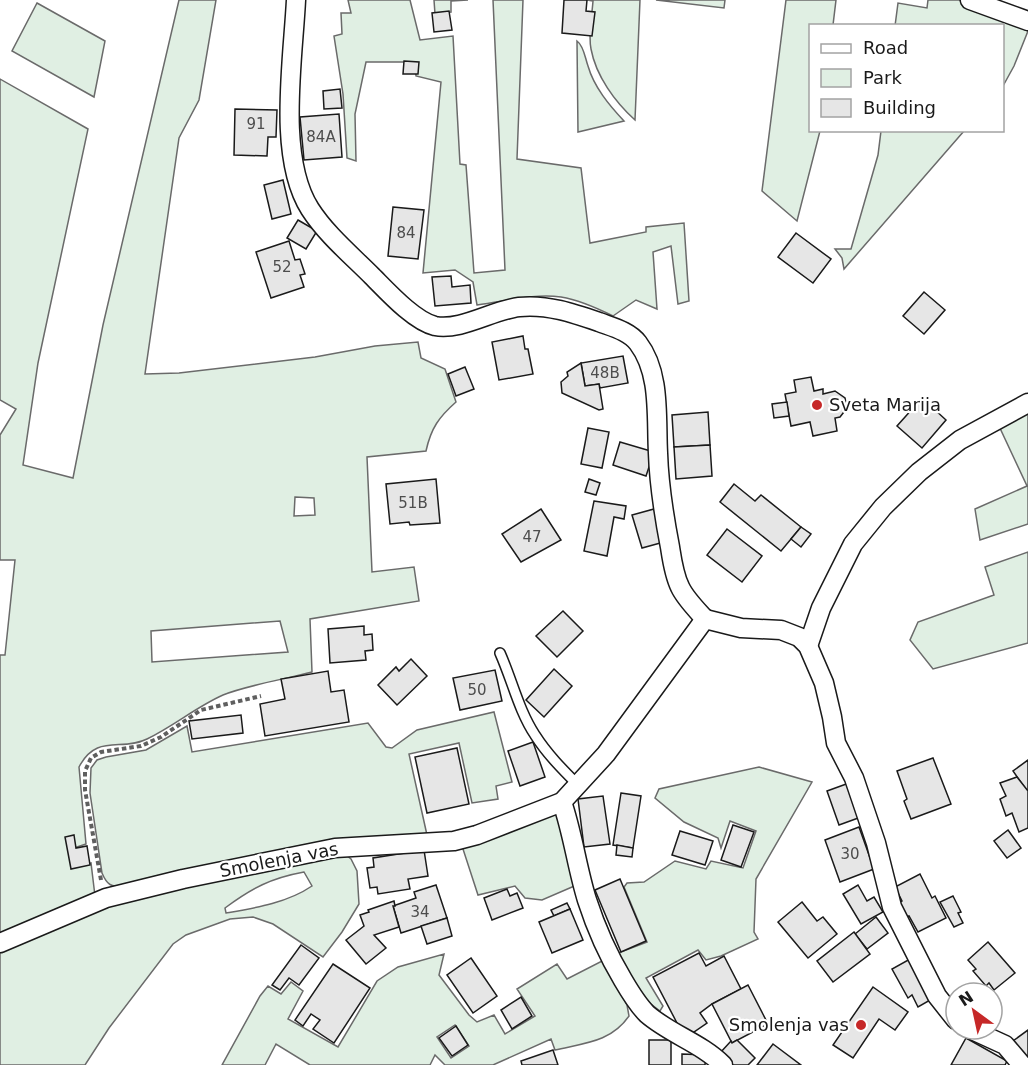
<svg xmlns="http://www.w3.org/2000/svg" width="1028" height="1065" viewBox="0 0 1028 1065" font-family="'DejaVu Sans',sans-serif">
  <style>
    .green { fill: #e0efe3; stroke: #6a6a6a; stroke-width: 1.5; fill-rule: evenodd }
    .building { fill: #e6e6e6; stroke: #1a1a1a; stroke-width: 1.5 }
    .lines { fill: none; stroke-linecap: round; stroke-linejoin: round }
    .service-casing { stroke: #1a1a1a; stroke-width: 12 }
    .minor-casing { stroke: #1a1a1a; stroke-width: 21 }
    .path { stroke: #5f5f5f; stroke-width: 4; stroke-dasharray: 4.5 3; stroke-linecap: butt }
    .service { stroke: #fff; stroke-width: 9 }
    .minor { stroke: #fff; stroke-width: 18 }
    .poi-dot { fill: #c62828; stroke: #fff; stroke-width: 2 }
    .labels { text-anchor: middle; stroke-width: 4.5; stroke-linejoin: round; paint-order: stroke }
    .number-label { font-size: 15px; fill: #4d4d4d }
    .poi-label { font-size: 18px; fill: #1a1a1a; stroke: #fff; text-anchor: start }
    .street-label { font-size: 18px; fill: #1a1a1a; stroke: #fff }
  </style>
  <rect width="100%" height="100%" fill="#fff"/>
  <!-- green -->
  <g class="green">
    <path d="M179 0H216L199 100 179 138 145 374 179 373 315 357 375 346 418 342 421 358 445 369 456 402C439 417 431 428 426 451L367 457 372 572 414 567 419 601 310 619 312 672C286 679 248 685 223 695 196 707 174 726 147 739 121 752 97 733 79 767L86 844 71 849 76 867 91 863 95 896 0 939V655H5L15 560H0V435L16 409 0 400V79L88 129 38 363 23 465 73 478 103 325ZM295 497 314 498 315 515 294 516ZM280 621 288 652 152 662 151 631Z"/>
    <path d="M348 0H410L420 40 453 36 460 164 466 165 474 273 505 270 493 0H523L517 159 581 168 590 243 646 232V227L684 223 689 301 678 304 671 246 653 252 657 309 636 300 613 316C597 308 579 300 561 297 533 293 504 302 477 305L473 282 455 270 423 273 441 82 416 76 415 62H366L355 114 356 161 347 158 343 94 334 36 342 34 341 13H351Z"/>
    <path d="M434 0H468L451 1V12L435 14Z"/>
    <path d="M587 0H640L635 120C615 102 596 76 591 49 588 34 592 16 593 1Z"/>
    <path d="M656 0H725L724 8Z"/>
    <path d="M786 0H836L833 25 810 26V130L820 131 797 221 762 191Z"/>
    <path d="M928 0H959L1028 31 1014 66 1003 86 1002 26H895L898 3 927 8Z"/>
    <path d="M37 3 105 41 94 97 12 51Z"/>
    <path d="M577 41C584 46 585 58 588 66 594 87 609 105 624 121L578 132Z"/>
    <path d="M881 131H964L844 269 842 258 835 249H851L878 155Z"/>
    <path d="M1028 410V524L980 540 975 509 1027 486 999 426Z"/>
    <path d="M1028 552V643L933 669 910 640 918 622 994 595 985 567Z"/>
    <path d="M494 712 512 782 496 786 498 799 472 803 459 743 409 754 427 835 124 887C111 887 107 885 102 873L90 793 91 768 97 760 106 757 146 750 187 726 192 752 368 723 386 747 392 748 417 730Z"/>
    <path d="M759 767 812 782 756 879 754 932 758 939 721 956 706 960 698 950 646 978 663 1006 660 1011C620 984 609 938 594 895L618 953 647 942 624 887 627 883 644 882 675 861 706 869 711 861 743 868 756 831 730 821 721 848 718 838 684 822 655 798 659 789Z"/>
    <path d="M549 814H555L563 820 579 884 542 900 525 898 515 886 478 895 462 846Z"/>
    <path d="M341 851 351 859 357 871 359 904 342 932 323 957 273 924 253 917 230 919 186 935 173 944 109 1028 85 1065H0V950L120 900ZM304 872 312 886C287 903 255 908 226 913L225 908C252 888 271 878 304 872Z"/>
    <path d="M444 954 439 975 469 1015 477 1022 494 1015 505 1034 535 1016 517 989 557 964 567 979 604 960 627 1005 629 1016C611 1042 585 1043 555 1050L551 1039 493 1065H445L435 1055 430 1065H310L276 1044 265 1065H222L260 996 268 986 281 994 291 982 303 991 288 1019 338 1047 377 981 398 967ZM455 1025 469 1046 451 1058 437 1037Z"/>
  </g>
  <!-- building -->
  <g class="building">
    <path d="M564 0H587L586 11 595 12 592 36 562 33Z"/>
    <path d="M449 11 452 30 434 32 432 13Z"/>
    <path d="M404 61 419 62 418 74H403Z"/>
    <path d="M340 89 342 108 324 109 323 91Z"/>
    <path d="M235 109 277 110 276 137H268L267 156 234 155Z"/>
    <path d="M339 114 342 157 304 160 300 117Z"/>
    <path d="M283 180 291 214 272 219 264 185Z"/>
    <path d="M393 207 424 210 418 259 388 256Z"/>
    <path d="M298 220 317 231 306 249 287 238Z"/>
    <path d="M796 233 831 259 813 283 778 257Z"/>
    <path d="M289 241 295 260 300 259 305 274 300 275 304 287 271 298 256 252Z"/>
    <path d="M451 276 452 287 470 285 471 303 435 306 432 277Z"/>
    <path d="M924 292 945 310 924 334 903 316Z"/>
    <path d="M523 336 525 349H528L533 374 499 380 492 342Z"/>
    <path d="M623 356 628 383 600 388 599 384 585 386 581 363Z"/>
    <path d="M581 363 585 386 599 384 603 409 599 410 562 393 561 382 568 376 567 372Z"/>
    <path d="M465 367 474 389 456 396 448 374Z"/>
    <path d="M811 377 814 391 823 389V394L835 391 845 398 847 408 840 417 835 418 837 431 813 436 810 422 791 426 785 394 796 392 794 380Z"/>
    <path d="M922 398 946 420 922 448 897 426Z"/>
    <path d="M787 402 789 416 774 418 772 404Z"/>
    <path d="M708 412 710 445 674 447 672 415Z"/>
    <path d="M588 428 609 432 602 468 581 464Z"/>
    <path d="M620 442 654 452 646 476 613 465Z"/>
    <path d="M710 445 712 476 676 479 674 447Z"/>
    <path d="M436 479 440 523 410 525 409 522 390 524 386 484Z"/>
    <path d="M589 479 600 483 596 495 585 492Z"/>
    <path d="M734 484 755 501 761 495 801 527 781 551 720 502Z"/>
    <path d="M594 501 626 506 624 519 614 517 607 556 584 551Z"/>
    <path d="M541 509 561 540 521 562 502 534Z"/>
    <path d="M654 509 664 542 642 548 632 515Z"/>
    <path d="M801 527 811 534 801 547 791 539Z"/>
    <path d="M727 529 762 556 742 582 707 555Z"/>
    <path d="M563 611 583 631 557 657 536 636Z"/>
    <path d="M364 626V635L372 634 373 650 365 651 366 660 330 663 328 629Z"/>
    <path d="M411 659 427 676 397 705 378 685 396 667 399 671Z"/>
    <path d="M554 669 572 686 544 717 526 700Z"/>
    <path d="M495 670 502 701 460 710 453 678Z"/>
    <path d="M328 671 331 692 344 690 349 722 265 736 260 704 285 699 281 679Z"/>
    <path d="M241 715 243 733 192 739 189 721Z"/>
    <path d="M533 742 545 777 520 786 508 751Z"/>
    <path d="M457 748 469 804 427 813 415 757Z"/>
    <path d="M933 758 951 804 911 819 904 801 907 799 897 771Z"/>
    <path d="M1028 760V791H1027L1013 771Z"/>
    <path d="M1017 777 1028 791V828L1019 832 1012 813 1006 816 1000 799 1006 796 1000 783Z"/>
    <path d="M849 783 861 817 839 825 827 791Z"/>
    <path d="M621 793 641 796 633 848 613 845Z"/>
    <path d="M603 796 610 844 584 847 578 799Z"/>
    <path d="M733 825 754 832 741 867 721 860Z"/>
    <path d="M859 827 874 869 840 882 825 840Z"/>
    <path d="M1008 830 1021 848 1007 858 994 841Z"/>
    <path d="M680 831 713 841 705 865 672 855Z"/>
    <path d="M74 835 76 848 87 846 90 865 71 869 65 837Z"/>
    <path d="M617 845 633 848 632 857 616 855Z"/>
    <path d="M424 850 428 876 408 879 410 889 378 894 377 887 370 888 367 868 374 867 373 858Z"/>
    <path d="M920 874 932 898 935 896 946 918 918 932 909 916 906 917 899 903 902 901 895 887Z"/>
    <path d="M620 879 646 941 621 952 595 890Z"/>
    <path d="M436 885 447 918 401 933 393 906 416 898 414 892Z"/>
    <path d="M858 885 867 901 874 897 883 912 861 924 843 894Z"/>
    <path d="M507 889 510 896 517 893 523 908 492 920 484 898Z"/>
    <path d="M953 896 961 912 958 913 963 923 954 927 940 902Z"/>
    <path d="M394 901 395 906H393L399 927 374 935 386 948 366 964 346 940 364 926 360 915 369 912 368 910Z"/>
    <path d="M802 902 817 921 823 917 837 934 808 958 778 922Z"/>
    <path d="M567 903 570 909 554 916 551 910Z"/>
    <path d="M570 909 583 940 552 953 539 922Z"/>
    <path d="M876 917 888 933 867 949 855 934Z"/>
    <path d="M447 918 452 936 427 944 421 926Z"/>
    <path d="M854 932 870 954 833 982 817 961Z"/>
    <path d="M988 942 1015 973 994 990 989 983 986 986 973 971 976 969 968 960Z"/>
    <path d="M301 945 319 958 299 985 289 978 280 990 272 985Z"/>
    <path d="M699 953 706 966 724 956 741 989 712 1004 700 1013 707 1023 691 1034 677 1023 653 977Z"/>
    <path d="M471 958 497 996 473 1013 447 975Z"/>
    <path d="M910 959 932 999 918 1007 912 995 908 998 892 969Z"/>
    <path d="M333 964 370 988 334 1043 313 1029 320 1020 311 1014 303 1026 295 1020Z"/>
    <path d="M748 985 768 1024 732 1043 712 1004Z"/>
    <path d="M873 987 908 1012 895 1030 879 1019 853 1058 833 1045Z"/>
    <path d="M521 997 532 1016 512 1029 501 1010Z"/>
    <path d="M456 1026 468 1045 452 1056 439 1038Z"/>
    <path d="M1028 1030V1063L1013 1041Z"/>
    <path d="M966 1038 1007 1061 1005 1065H951Z"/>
    <rect x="649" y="1040" width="22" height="25"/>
    <path d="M737 1040 755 1058 748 1065H733L720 1053 731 1041 732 1043Z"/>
    <path d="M773 1044 801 1065H757Z"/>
    <path d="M553 1050 558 1065H522L521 1061Z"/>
    <path d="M682 1054 706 1055 705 1065H682Z"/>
  </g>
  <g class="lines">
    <defs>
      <path id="service" d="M500 653C512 680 519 711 535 735 547 754 563 770 578 785"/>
      <g id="minor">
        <path d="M296 0C293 61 277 157 310 209 326 234 351 255 372 276 387 291 414 321 435 326 461 331 493 310 519 307 547 304 573 313 599 322 612 327 629 331 638 343 661 373 656 417 658 453 659 485 664 516 670 547 672 560 674 575 680 587 685 598 696 609 705 619"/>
        <path d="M970 0 1028 21"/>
        <path d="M808 646 821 608 853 544 883 507 919 472 960 440 1028 403"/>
        <path d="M562 802C573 834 577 868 587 900 596 928 608 955 623 980 630 992 637 1004 647 1014 670 1034 701 1043 723 1065"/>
        <path d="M0 943 106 898 183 879 335 848 454 841 477 835 562 802 606 754 705 619 741 628 781 630 799 637 808 646 824 683 832 717 836 743 854 778 876 843 892 907 937 996 956 1020"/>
        <path d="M970 1029 1005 1045 1022 1065"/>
      </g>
    </defs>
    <!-- service casing -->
    <use href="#service" class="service-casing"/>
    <!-- minor casing -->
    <use href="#minor" class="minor-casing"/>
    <!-- path -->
    <path class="path" d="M101 880 85 790V771L91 758 101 752 141 746 161 737 201 710 261 696"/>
    <!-- service -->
    <use href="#service" class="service"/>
    <!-- minor -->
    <use href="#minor" class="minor"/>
  </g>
  <!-- markers -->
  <g class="poi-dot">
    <circle cx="817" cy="405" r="6"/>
    <circle cx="861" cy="1025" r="6"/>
  </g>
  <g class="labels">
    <!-- number labels -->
    <g class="number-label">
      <text x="256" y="129">91</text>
      <text x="321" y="142">84A</text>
      <text x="406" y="238">84</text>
      <text x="282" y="272">52</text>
      <text x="605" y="378">48B</text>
      <text x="413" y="508">51B</text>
      <text x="532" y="542">47</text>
      <text x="477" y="695">50</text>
      <text x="850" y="859">30</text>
      <text x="420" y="917">34</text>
    </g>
    <!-- poi labels -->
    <g class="poi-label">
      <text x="829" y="411">Sveta Marija</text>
      <text x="849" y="1031" text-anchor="end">Smolenja vas</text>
    </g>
    <!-- street labels -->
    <g class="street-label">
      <text transform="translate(279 860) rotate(-11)" y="6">Smolenja vas</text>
    </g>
  </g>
  <!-- legend -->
  <rect x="809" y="24" width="195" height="108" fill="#ffffff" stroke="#a3a3a3" stroke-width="1.5"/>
  <rect x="821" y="44" width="30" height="9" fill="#ffffff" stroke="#a3a3a3" stroke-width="1.5"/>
  <text x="863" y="54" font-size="18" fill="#1a1a1a">Road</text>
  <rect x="821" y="69" width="30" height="18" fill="#e0efe3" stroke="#a3a3a3" stroke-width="1.5"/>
  <text x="863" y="84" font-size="18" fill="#1a1a1a">Park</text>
  <rect x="821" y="99" width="30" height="18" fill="#e6e6e6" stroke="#a3a3a3" stroke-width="1.5"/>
  <text x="863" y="114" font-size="18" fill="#1a1a1a">Building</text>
  <!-- north arrow -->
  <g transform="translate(974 1011) rotate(327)"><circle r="28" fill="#ffffff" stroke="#a3a3a3" stroke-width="1.5"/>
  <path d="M0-4.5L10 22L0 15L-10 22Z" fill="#c62828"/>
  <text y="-9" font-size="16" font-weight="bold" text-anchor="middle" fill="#1a1a1a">N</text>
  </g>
</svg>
